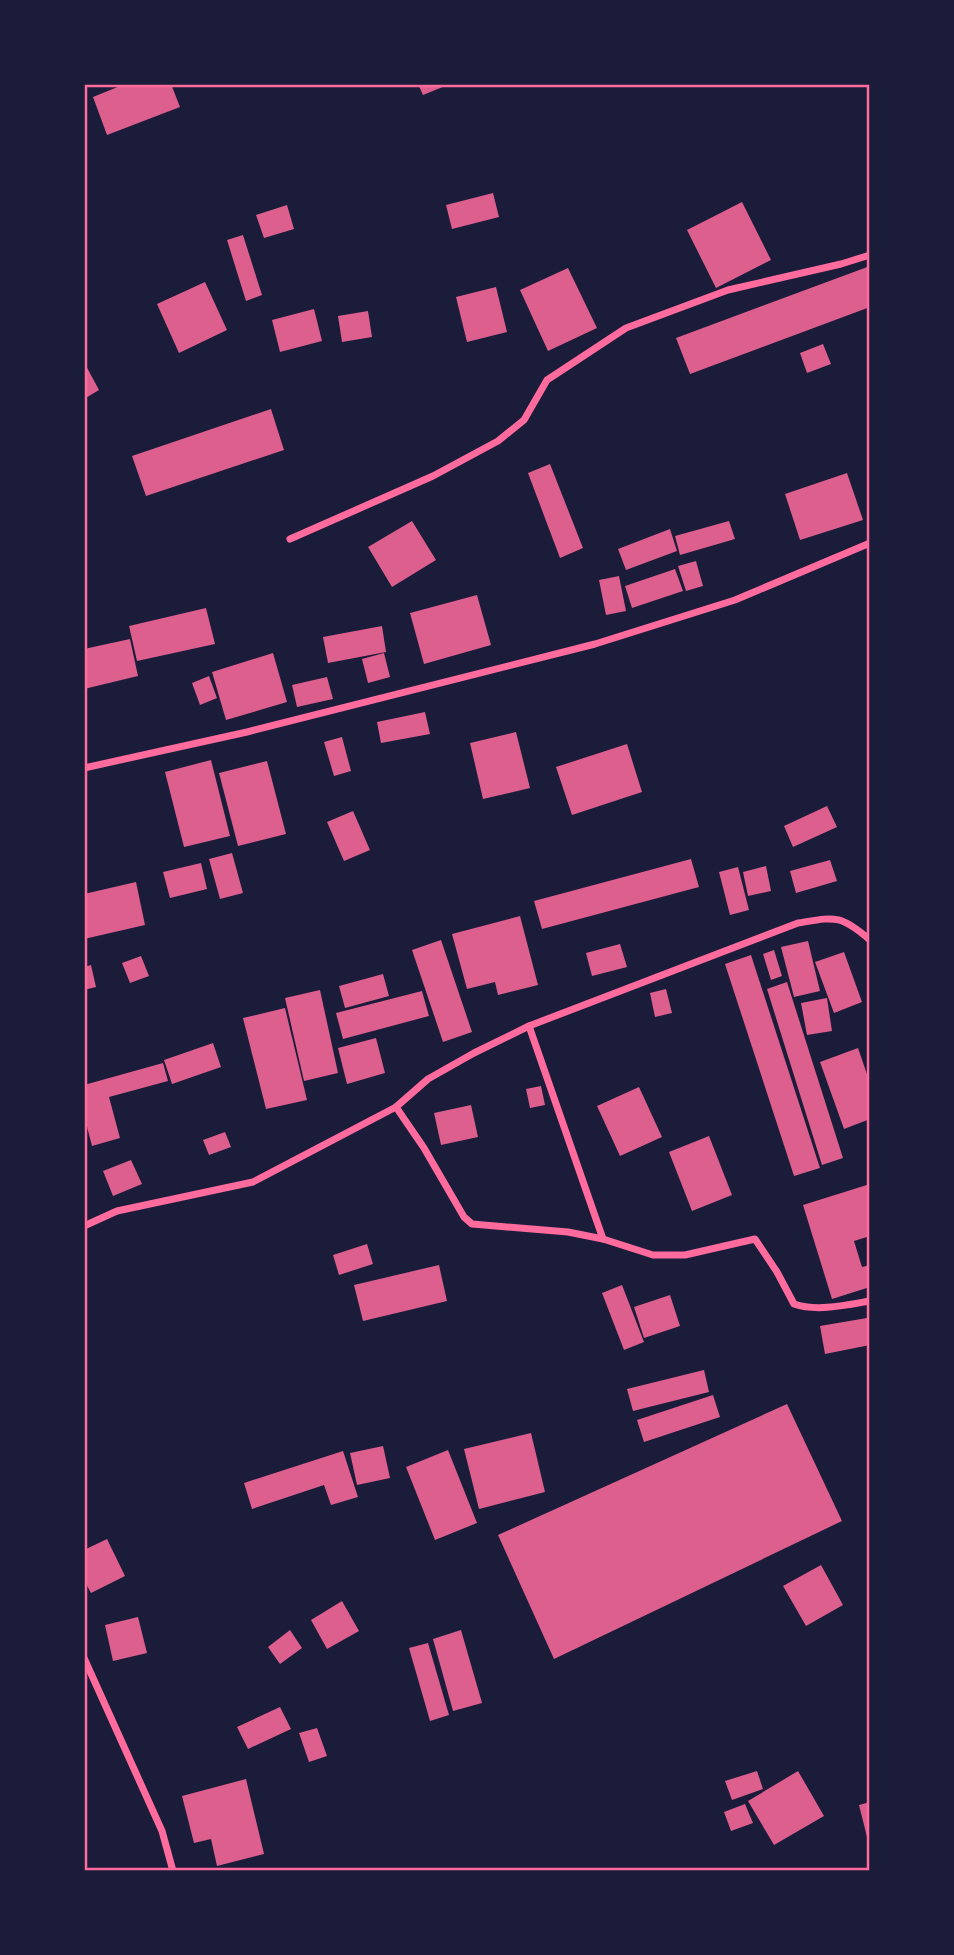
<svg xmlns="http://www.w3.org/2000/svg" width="954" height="1955" viewBox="0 0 954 1955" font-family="'Open Sans',sans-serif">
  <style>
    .building { fill: #dd5f8e }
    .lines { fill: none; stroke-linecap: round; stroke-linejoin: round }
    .minor { stroke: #ff6b9d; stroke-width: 7 }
    .neatline { fill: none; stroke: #ff6b9d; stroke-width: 2.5 }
  </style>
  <rect width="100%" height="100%" fill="#1b1b3a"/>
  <!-- building -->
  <g class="building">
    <path d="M125 84H171L180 107 107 135 93 97Z"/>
    <path d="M418 84H450L423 95Z"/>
    <path d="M493 193 499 217 452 229 446 205Z"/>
    <path d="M742 202 771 260 716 288 687 230Z"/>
    <path d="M287 205 294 229 264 238 256 215Z"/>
    <path d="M243 235 262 295 246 301 227 240Z"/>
    <path d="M870 266V307L690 374 676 338Z"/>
    <path d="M568 268 597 328 548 351 520 290Z"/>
    <path d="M205 282 227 330 179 353 157 304Z"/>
    <path d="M496 287 507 332 467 342 456 297Z"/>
    <path d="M314 309 322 341 280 352 272 320Z"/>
    <path d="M368 311 372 337 342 342 338 316Z"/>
    <path d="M823 344 831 364 807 373 800 353Z"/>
    <path d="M84 362 99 390 84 399Z"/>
    <path d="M271 409 284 450 146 496 132 456Z"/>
    <path d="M550 464 583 548 560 558 528 473Z"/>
    <path d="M847 473 863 520 800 540 785 494Z"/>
    <path d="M412 521 436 560 392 587 368 547Z"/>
    <path d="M729 521 735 539 680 555 675 536Z"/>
    <path d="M670 529 677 551 626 570 618 549Z"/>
    <path d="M696 561 703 586 686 591 678 566Z"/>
    <path d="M675 569 683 591 632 608 625 586Z"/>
    <path d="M619 576 626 611 606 615 599 580Z"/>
    <path d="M477 595 491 645 424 664 410 613Z"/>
    <path d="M206 608 215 644 137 661 129 626Z"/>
    <path d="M382 626 386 652 328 663 323 637Z"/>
    <path d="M130 639 138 676 84 689V649Z"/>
    <path d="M273 653 287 702 226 720 212 672Z"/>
    <path d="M384 653 390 677 368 683 362 659Z"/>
    <path d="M209 676 217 698 200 705 192 683Z"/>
    <path d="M327 677 333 699 297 707 292 685Z"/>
    <path d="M425 712 430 734 381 743 377 722Z"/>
    <path d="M516 732 530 788 483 799 470 743Z"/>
    <path d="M342 737 351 771 334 776 324 742Z"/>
    <path d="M627 744 642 792 572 815 556 767Z"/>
    <path d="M211 760 230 836 184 847 165 772Z"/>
    <path d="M267 761 286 834 238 846 219 773Z"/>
    <path d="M827 806 837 827 793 847 784 826Z"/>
    <path d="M353 811 370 850 344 861 327 822Z"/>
    <path d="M232 853 243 893 220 899 209 859Z"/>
    <path d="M691 859 699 887 542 929 534 901Z"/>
    <path d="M830 860 837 881 796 893 790 871Z"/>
    <path d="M201 863 207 889 170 898 163 872Z"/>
    <path d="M766 866 771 891 748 896 743 872Z"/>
    <path d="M738 867 749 910 730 915 719 872Z"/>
    <path d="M136 882 145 925 84 939V894Z"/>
    <path d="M520 916 538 985 498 995 495 982 467 989 452 934Z"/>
    <path d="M441 940 472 1032 443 1042 412 950Z"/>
    <path d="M808 941 820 991 794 997 781 947Z"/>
    <path d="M620 944 627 967 592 976 586 953Z"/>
    <path d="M774 950 782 976 771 980 763 954Z"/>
    <path d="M844 952 862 1002 834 1013 815 962Z"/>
    <path d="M751 955 820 1168 794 1176 725 964Z"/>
    <path d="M141 956 149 976 130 983 122 963Z"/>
    <path d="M91 965 96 987 84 990V967Z"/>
    <path d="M383 974 389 996 345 1008 339 986Z"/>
    <path d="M787 982 843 1158 822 1165 767 989Z"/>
    <path d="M666 989 672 1013 655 1017 650 993Z"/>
    <path d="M320 990 338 1073 304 1081 285 998Z"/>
    <path d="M422 991 429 1016 343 1039 336 1013Z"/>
    <path d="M827 998 832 1031 807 1035 801 1003Z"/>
    <path d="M285 1008 307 1100 266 1109 243 1018Z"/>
    <path d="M376 1038 385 1073 347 1084 338 1048Z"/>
    <path d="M213 1043 221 1067 172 1084 164 1060Z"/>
    <path d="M858 1048 870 1083V1119L844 1129 820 1062Z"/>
    <path d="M163 1063 168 1081 109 1097 120 1138 92 1146 84 1115V1085Z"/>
    <path d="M541 1086 545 1105 530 1108 526 1089Z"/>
    <path d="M639 1087 662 1137 620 1156 597 1106Z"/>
    <path d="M471 1105 478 1137 441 1145 434 1113Z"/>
    <path d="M225 1132 231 1147 209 1155 203 1140Z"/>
    <path d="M709 1136 732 1195 692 1211 669 1152Z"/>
    <path d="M131 1160 142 1184 113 1196 103 1171Z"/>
    <path d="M870 1184V1236L854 1241 862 1267 870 1265V1287L832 1299 803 1205Z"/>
    <path d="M367 1244 373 1264 339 1275 333 1255Z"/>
    <path d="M439 1265 447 1301 363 1321 354 1285Z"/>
    <path d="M622 1285 644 1342 624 1350 602 1293Z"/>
    <path d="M670 1295 680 1326 644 1338 634 1307Z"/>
    <path d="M867 1318 870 1345 825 1354 820 1326Z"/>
    <path d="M704 1370 709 1392 633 1411 627 1389Z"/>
    <path d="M713 1395 720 1417 644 1442 637 1420Z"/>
    <path d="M787 1404 842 1521 554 1659 498 1535Z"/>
    <path d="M531 1433 545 1492 479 1509 464 1449Z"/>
    <path d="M383 1446 390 1478 357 1485 350 1453Z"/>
    <path d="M448 1450 477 1523 435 1540 406 1467Z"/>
    <path d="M343 1451 358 1497 331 1505 324 1485 252 1509 244 1483Z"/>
    <path d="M107 1539 125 1576 91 1593 84 1580V1550Z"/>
    <path d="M821 1565 843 1605 806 1626 783 1586Z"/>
    <path d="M342 1601 359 1631 327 1649 311 1620Z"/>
    <path d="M138 1617 147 1653 113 1661 105 1625Z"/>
    <path d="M290 1630 302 1648 280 1664 268 1647Z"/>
    <path d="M461 1630 482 1703 453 1711 433 1639Z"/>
    <path d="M428 1643 449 1715 430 1721 409 1648Z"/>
    <path d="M280 1707 291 1729 248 1749 237 1727Z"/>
    <path d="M317 1728 327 1756 309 1762 299 1733Z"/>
    <path d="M757 1771 763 1789 732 1800 725 1781Z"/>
    <path d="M798 1771 824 1816 774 1845 748 1801Z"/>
    <path d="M246 1779 264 1854 217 1866 211 1839 194 1843 182 1796Z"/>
    <path d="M870 1802V1845H869L859 1805Z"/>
    <path d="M745 1804 753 1823 731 1831 724 1812Z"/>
  </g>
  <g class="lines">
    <!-- minor -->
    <g class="minor">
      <path d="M290 539 433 476 498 441 524 420 547 380 626 328 728 290 841 264 870 255"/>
      <path d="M84 768 247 732 595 644 735 600 870 543"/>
      <path d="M529 1026 603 1239"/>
      <path d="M396 1107 424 1148 464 1217 472 1224 568 1232 603 1239 653 1255H685L755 1239 777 1272 794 1304C817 1312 847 1305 870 1301"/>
      <path d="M84 1226 117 1211 253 1182 396 1107 428 1079 474 1053 529 1026 798 923C835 917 840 914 870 940"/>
      <path d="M84 1658 162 1831 173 1871"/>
    </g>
  </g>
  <!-- border -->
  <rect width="954" height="1955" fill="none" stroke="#1b1b3a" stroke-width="172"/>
  <rect x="86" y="86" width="782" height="1783" class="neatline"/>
</svg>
